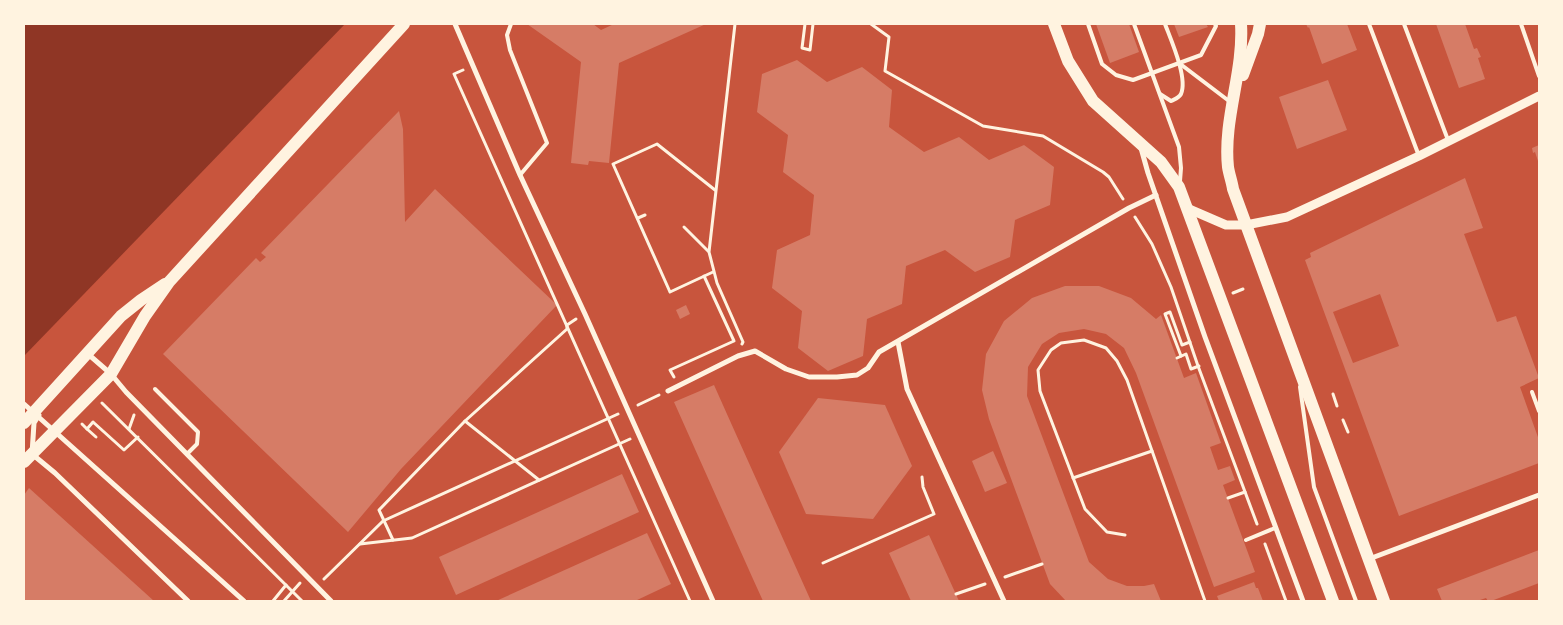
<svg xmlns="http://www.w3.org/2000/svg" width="1563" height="625" viewBox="0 0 1563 625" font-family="'Libre Baskerville',serif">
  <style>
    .water { fill: #8f3625 }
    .building { fill: #d67c66; fill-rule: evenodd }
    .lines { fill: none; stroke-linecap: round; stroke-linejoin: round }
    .path { stroke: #fff3e0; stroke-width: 3 }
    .service { stroke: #fff3e0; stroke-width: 4 }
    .minor { stroke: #fff3e0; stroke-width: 5 }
    .tertiary { stroke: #fff3e0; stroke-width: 9 }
    .primary { stroke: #fff3e0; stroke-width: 12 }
  </style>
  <rect width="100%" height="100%" fill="#c8553d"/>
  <!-- water -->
  <path class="water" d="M24 24H345L24 356Z"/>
  <!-- building -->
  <g class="building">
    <path d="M527 24H593L601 30 614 24H706L619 63 609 163 589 161 588 165 571 163 581 62Z"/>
    <path d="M1096 24H1129L1139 52 1110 63Z"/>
    <path d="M1174 24H1206L1208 27 1179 37Z"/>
    <path d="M1306 24H1347L1357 50 1322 64 1309 27 1308 28Z"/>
    <path d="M1436 24H1465L1474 49 1477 48 1481 57 1478 58 1485 79 1459 88Z"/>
    <path d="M797 60 827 82 862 67 892 90 889 127 924 152 959 137 989 160 1024 145 1054 167 1050 205 1015 220 1010 257 975 272 945 250 906 266 902 304 867 319 863 356 828 371 798 348 802 311 772 288 777 250 810 235 814 195 783 172 788 135 757 112 762 74Z"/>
    <path d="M1328 80 1347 130 1297 149 1279 97Z"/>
    <path d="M399 111 403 129 405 222 435 189 557 305 401 469 348 532 163 354 256 258 260 262 266 257 261 253Z"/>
    <path d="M1539 145V164L1535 152 1533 153 1532 148Z"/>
    <path d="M1465 178 1483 228 1464 234 1497 322 1516 316 1539 378 1520 387 1539 440V463L1399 516 1305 260 1311 257 1310 253ZM1380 294 1399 346 1353 363 1333 312Z"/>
    <path d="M1065 286H1099L1131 298 1156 319 1161 315 1184 378 1196 373 1221 443 1210 447 1218 470 1230 466 1235 480 1223 485 1255 572 1214 587 1136 373 1124 348 1106 334 1084 329 1059 333 1042 344 1028 367 1027 396 1089 562 1108 579 1127 586H1144L1154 584 1161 601H1066L1050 584 989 419 982 390 986 354 1004 321 1032 298Z"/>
    <path d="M686 305 690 314 680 319 676 310Z"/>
    <path d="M714 385 735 432 811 601H763L753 579 674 402Z"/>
    <path d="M818 398 885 405 912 466 873 519 806 514 779 452Z"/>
    <path d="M993 451 1007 483 985 492 972 461Z"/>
    <path d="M622 474 639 512 456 595 439 557Z"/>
    <path d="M29 488 154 601H24V495Z"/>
    <path d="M647 533 671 584 635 601H496Z"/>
    <path d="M929 535 959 601H911L889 553Z"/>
    <path d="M1539 550V583L1491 601H1488L1486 598 1477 601H1442L1437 589Z"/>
    <path d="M1254 582 1256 588H1258L1263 601H1219L1217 596Z"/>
  </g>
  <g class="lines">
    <!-- path -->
    <g class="path">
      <path d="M735 24 709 252 717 283 743 342 742 344"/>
      <path d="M805 24 802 48 810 50 813 24"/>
      <path d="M871 24 889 37 885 71 983 126 1043 136 1103 172 1109 177 1123 199"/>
      <path d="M463 70 454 74 690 601"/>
      <path d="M1135 217 1152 244 1171 287 1198 366 1257 524"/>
      <path d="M638 218 645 215"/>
      <path d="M684 227 708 251"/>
      <path d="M713 272 670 292 613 164 657 144 715 190"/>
      <path d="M1233 293 1243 289"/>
      <path d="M1181 356 1165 314 1170 312 1182 345 1190 342"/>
      <path d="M1177 358 1186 354 1191 369 1199 366"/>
      <path d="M674 377 670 370 734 341 704 276"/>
      <path d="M1333 394 1337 406"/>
      <path d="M102 403 302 601"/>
      <path d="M638 405 659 395"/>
      <path d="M1343 420 1348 432"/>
      <path d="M465 421 539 480"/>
      <path d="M82 424 87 429 93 422 124 450 138 437"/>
      <path d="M87 429 96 437"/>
      <path d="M129 429 134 415"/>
      <path d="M1073 478 1152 451"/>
      <path d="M1228 498 1245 492"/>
      <path d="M1125 535 1107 532 1085 509 1040 391 1038 370 1051 350 1061 343 1084 340 1106 348 1117 361 1127 380 1205 601"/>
      <path d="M393 540 379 510 465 421 567 329V325L576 319"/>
      <path d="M360 544 412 538 630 439"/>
      <path d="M1265 544 1286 601"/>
      <path d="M823 563 934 514 923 487 922 477"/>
      <path d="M1005 577 1042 564"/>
      <path d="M324 579 383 521 618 414"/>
      <path d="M956 594 985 584"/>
      <path d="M273 601 286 585"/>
      <path d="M284 601 300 583"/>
    </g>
    <!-- service -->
    <g class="service">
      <path d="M511 24 507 35 510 50 547 143 520 175"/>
      <path d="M1088 24 1102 64 1116 75 1133 80 1201 55 1216 26 1215 24"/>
      <path d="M1134 24 1179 147 1181 168 1180 181"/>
      <path d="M1369 24 1419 156"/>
      <path d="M1404 24 1448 140"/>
      <path d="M1521 24 1539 76"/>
      <path d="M1179 63 1229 101"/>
      <path d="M1160 94 1171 101C1175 99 1179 98 1181 94 1188 78 1171 40 1165 24"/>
      <path d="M1300 387 1314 487 1356 601"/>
      <path d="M155 389 198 432 197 444 187 454"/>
      <path d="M1532 392 1539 411"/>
      <path d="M1246 540 1275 528"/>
    </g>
    <!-- minor -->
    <g class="minor">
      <path d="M455 24 520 175 585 314 713 601"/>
      <path d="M1141 148 1148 173 1205 337 1303 601"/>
      <path d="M898 342 907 389 1004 601"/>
      <path d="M88 354 111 374 126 392 331 601"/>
      <path d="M668 391 738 356 755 351 786 369 809 377H837L857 375 868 368 879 352 1129 208 1156 195"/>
      <path d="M24 404 244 601"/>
      <path d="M39 415 34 423 32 454 55 473 188 601"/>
      <path d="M1369 559 1539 495"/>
    </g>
    <!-- tertiary -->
    <path class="tertiary" d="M1189 209 1226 225H1246L1287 217 1419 156 1539 96"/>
    <!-- primary -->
    <g class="primary">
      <path d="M1054 24 1068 61 1093 101 1161 162 1179 187 1333 601"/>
      <path d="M1241 24C1244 72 1223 119 1228 167 1229 174 1232 182 1233 189L1384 601"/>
      <path d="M1243 75 1258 34 1260 24"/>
      <path d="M24 423 121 316 141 300 165 284"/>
      <path d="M24 462 111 374 145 316 169 282 404 24"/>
    </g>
  </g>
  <!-- border -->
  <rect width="1563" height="625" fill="none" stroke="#fff3e0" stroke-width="50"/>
</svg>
